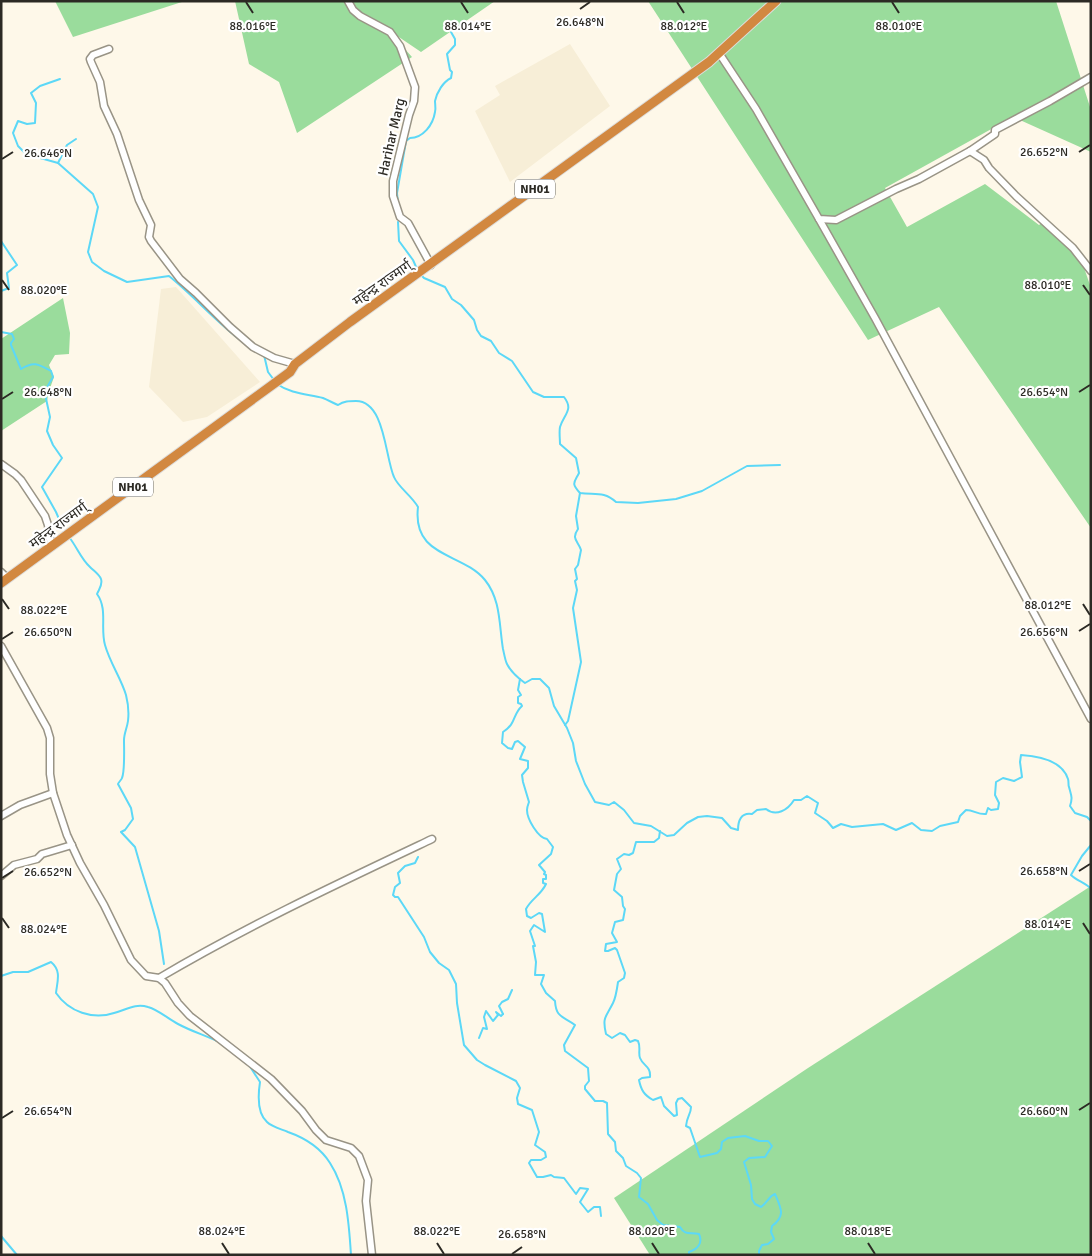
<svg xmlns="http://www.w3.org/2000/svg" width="1092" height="1256" viewBox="0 0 1092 1256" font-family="Signika,'Noto Sans Devanagari',sans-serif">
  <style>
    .built { fill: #f7eed7 }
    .green { fill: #9adc9c }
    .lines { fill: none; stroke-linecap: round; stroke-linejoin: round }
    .stream { stroke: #5cd8f7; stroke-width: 2 }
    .minor-casing { stroke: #999486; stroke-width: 9 }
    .highway-casing { stroke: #dddddc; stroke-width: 11 }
    .minor { stroke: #fff; stroke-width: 6 }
    .highway { stroke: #d28840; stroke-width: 9 }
    .ticks { fill: none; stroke: #2c2a24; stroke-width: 2 }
    .labels { text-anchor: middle; stroke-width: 4.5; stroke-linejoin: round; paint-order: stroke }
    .shield { fill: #fff; stroke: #6b6a66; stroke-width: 1 }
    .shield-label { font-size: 12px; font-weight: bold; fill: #2c2a24 }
    .street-label { font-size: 14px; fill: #2c2a24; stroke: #fff }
    .ticks-label { font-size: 12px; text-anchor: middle; fill: #2c2a24; stroke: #fff; stroke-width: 4.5; stroke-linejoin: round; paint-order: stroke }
  </style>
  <rect width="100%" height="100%" fill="#fef8e9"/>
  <!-- built -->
  <g class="built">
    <path d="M570 44 610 106 510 182 475 111 500 95 495 86Z"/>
    <path d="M176 287 260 382 207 417 183 422 149 387 161 289Z"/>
  </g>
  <!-- green -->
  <g class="green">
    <path d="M55 1H185L73 37Z"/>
    <path d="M235 1H495L421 52 387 29 412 57 297 133 279 82 249 64Z"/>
    <path d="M648 1H1056L1091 110V152L1013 117 885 188 907 227 985 184 1039 225 1043 222 1080 256 1091 288V528L939 307 868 340Z"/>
    <path d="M63 298 70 333 69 354 55 355 49 365 54 377 49 391 47 401 1 431V339Z"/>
    <path d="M1091 886V1255H650L614 1198 808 1068Z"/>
  </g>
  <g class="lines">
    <!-- stream -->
    <g class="stream">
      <path d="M60 79 40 86 31 93 36 103 35 123 27 124 18 121 13 133 18 146 26 154 58 163 93 194 98 207 88 252 92 262 104 271 127 282 169 276C195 297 216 322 243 342"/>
      <path d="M58 163 67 145 76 139"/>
      <path d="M398 203 397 193 406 141 410 138C423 138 433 125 435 112 436 108 435 104 435 101 437 92 443 82 451 78L452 72 450 70 447 54 455 45V39L451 32"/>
      <path d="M398 222 399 241 413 260 417 269"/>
      <path d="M1 241 17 265 7 273 9 288 1 291"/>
      <path d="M421 275 424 278 445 287 452 299 461 305 474 320 477 330 481 336 491 341 499 353 512 361 533 392 544 397H564C574 410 564 414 560 427 559 432 560 439 560 444L576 458 579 473C574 483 571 483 580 493 595 495 604 491 616 502L638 503 676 499 702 491 747 466 780 465"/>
      <path d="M1 332 12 334 14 339 11 343V345L21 369C34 361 38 364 51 371L53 377 46 389 45 394 50 417 47 431 53 445 62 458 42 487 56 512 62 526"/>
      <path d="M264 355 268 372 274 380"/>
      <path d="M277 384C291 394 307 394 323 398 328 400 333 403 338 405 344 401 349 401 356 401 385 401 385 457 394 477 398 487 412 496 418 507 412 558 462 552 485 580 501 600 499 625 503 649 504 653 505 660 507 664 511 672 518 678 525 683L532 679H540L549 688 554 706 567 728 573 743 576 761 585 784 595 802 609 805 614 802 624 810 634 823 651 826 667 836 674 835 687 823 698 817 707 816 722 818 731 828 738 830C738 821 741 812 752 814L757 810 766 809C776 817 788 810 794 800H801L807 796 818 803 815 813 827 821 833 828 841 824 852 827 883 824 896 830 912 823 921 830 932 831 940 826 958 822 960 816 966 810C974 810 978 815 986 814L988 808 991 810 998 809 999 803 995 795 996 782 1003 778 1014 781 1022 777 1020 762 1021 755C1038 756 1062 760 1068 779 1069 782 1068 785 1069 787 1071 795 1073 797 1070 806L1075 813 1087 817 1091 821"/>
      <path d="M69 537C77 547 81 559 90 567 94 571 99 574 101 579 103 585 99 589 97 594 108 609 100 628 105 645 110 663 121 678 126 695 128 703 129 713 128 721 127 728 124 734 124 740 124 748 125 771 122 778 122 779 118 783 118 784L131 808 133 819 125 830 121 832 135 847 159 931 164 964"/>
      <path d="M520 679 518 690 521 695 518 697V703L521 704 522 706C512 715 517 723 503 732L502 743 508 748 512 749 515 742 518 741 525 747 520 759 528 761V768L522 775 523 782 529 802C528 805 527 807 527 810 527 819 538 838 547 839L553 847 551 854 539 865 545 872 544 874 546 875V879H543V883L546 884C541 895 531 899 526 909L527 916 531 918 539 913 542 914 545 932 534 925 530 931 535 946H533L536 962 535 975H544L541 984 546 993 555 1001C556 1018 563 1016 575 1025L564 1045 565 1051 588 1068 589 1081 585 1086V1089L595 1101H603L607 1103 608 1134 615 1142 616 1151 623 1158 626 1166 637 1173 641 1178 639 1197 648 1204 657 1220 663 1225 680 1227C685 1236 690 1232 699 1234 703 1243 698 1249 689 1252V1255"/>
      <path d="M565 725 568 721 581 662 573 608 577 590 575 581 577 579 575 569 578 565 581 550C578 541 571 539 578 529L576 516 580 493"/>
      <path d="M660 831 659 838 654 842H636L633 853 629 855 624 854 617 859 621 869 617 874 614 890 622 897 623 906 625 909 623 920 615 922 612 933 617 942 606 944 605 951H608L615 948 617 950 625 973 624 978 618 982C617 989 616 997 613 1003 606 1017 602 1017 606 1034L612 1038 620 1033 625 1035 630 1042 635 1040 638 1041C641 1047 638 1053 640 1058 643 1066 651 1066 650 1077L642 1078 639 1080C641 1090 644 1095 653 1100L661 1097 664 1106 674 1116 677 1115 676 1103 678 1099 682 1098 691 1107C691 1114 687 1116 686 1126L690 1128 700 1157 717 1153 721 1149 722 1142 728 1138 745 1136 759 1141H768L772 1146 765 1157 749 1158 744 1162 751 1185 752 1199 755 1204 761 1207C767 1203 769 1196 775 1194 781 1208 786 1216 772 1226L771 1232 774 1239 768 1244 762 1245 759 1251V1255"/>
      <path d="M1091 845 1082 856 1071 875C1077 881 1086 883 1091 889"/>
      <path d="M418 857 415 863 405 866 398 873 400 883 395 887 393 895 395 897H398L424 937 430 952 439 963 449 970 456 984 457 1003 464 1045 477 1060 485 1065 516 1081 520 1088 517 1098 518 1104 532 1110 539 1132 535 1145 545 1152 546 1157 541 1160H531L529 1163 537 1177H543L551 1175 554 1177 564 1178 576 1194 580 1188 588 1189 580 1202 588 1212 594 1207H600L601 1216"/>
      <path d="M1 976 13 972H28L51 962C62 971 57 982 56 993 69 1012 93 1020 114 1013 126 1010 135 1003 148 1007 159 1010 168 1019 178 1024 191 1031 204 1035 217 1041"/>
      <path d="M503 1014 499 1006 502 1002 508 999 512 990"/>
      <path d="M479 1038 483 1028 487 1029 484 1017 486 1011 493 1021 498 1015 496 1012 501 1016 503 1014"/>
      <path d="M249 1065 260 1082C258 1095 257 1113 267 1122 272 1127 281 1129 288 1132 305 1138 320 1147 330 1163 347 1189 349 1224 351 1255"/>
      <path d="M1 1236 17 1255"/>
    </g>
    <defs>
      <g id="minor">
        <path d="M348 1 353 10 360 16 390 32 400 46 415 87 414 101 409 115 393 181V196L400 217 408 223 431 265"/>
        <path d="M109 49 93 55 90 59 91 62 100 82 104 106 117 134 139 200 151 225 149 237 151 241 180 279 196 293 230 327 253 347 274 358 295 364"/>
        <path d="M719 53 756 109 819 219 836 220 896 189 919 179 970 151 995 134V130L1050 101 1091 77"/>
        <path d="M970 151 984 160 989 168 1016 196 1073 248 1091 271"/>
        <path d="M819 219 875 318 1091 719"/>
        <path d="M1 464 15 474 21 480 45 516 48 525 51 547"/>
        <path d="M1 572 7 578"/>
        <path d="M1 646 47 728 50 738V774L53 793 67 835 80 863 104 905 131 960 146 976 159 978 165 983 178 1003 190 1016 271 1079 302 1111 316 1130 326 1140 351 1148 359 1156 368 1180 366 1201 372 1255"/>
        <path d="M1 816 20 805 53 793"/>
        <path d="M1 876 14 865 37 859 42 854 72 845"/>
        <path d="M159 978C247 926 339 883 432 839"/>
      </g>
      <path id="highway" d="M1 583 290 372 295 364 350 322 709 62 776 1"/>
    </defs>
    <!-- minor casing -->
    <use href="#minor" class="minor-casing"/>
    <!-- highway casing -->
    <use href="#highway" class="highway-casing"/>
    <!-- minor -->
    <use href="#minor" class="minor"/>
    <!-- highway -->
    <use href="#highway" class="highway"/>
  </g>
  <!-- ticks -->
  <path class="ticks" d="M246 2 253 13M461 2 468 13M677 2 684 13M892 2 899 13M580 9 590 2M1079 152 1090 145M2 159 13 152M2 280 9 290M1083 285 1090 295M1079 392 1090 385M2 399 13 392M2 599 9 609M1083 604 1090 615M1079 631 1090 624M2 639 13 632M1079 871 1090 864M2 878 13 871M2 918 9 928M1083 923 1090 934M1079 1110 1090 1103M2 1118 13 1111M222 1243 229 1254M437 1243 444 1254M652 1243 659 1254M868 1243 875 1254M512 1254 522 1247"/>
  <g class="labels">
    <!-- shield labels -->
    <g class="shield">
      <rect x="515" y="179.5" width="40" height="19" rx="4"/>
      <rect x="113" y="477.5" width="40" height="19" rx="4"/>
    </g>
    <g class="shield-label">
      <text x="535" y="193">NH01</text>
      <text x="133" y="491">NH01</text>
    </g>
    <!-- street labels -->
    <g class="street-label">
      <text transform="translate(391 137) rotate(-77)" y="5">Harihar Marg</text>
      <text transform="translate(382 283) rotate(-35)" y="5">महेन्द्र राज्मार्ग्</text>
      <text transform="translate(58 525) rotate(-36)" y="5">महेन्द्र राज्मार्ग्</text>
    </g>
  </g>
  <g class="ticks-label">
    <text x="580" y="26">26.648°N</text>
    <text x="253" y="30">88.016°E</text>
    <text x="684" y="30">88.012°E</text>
    <text x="899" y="30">88.010°E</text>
    <text x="468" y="30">88.014°E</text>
    <text x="1044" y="156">26.652°N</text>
    <text x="48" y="157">26.646°N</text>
    <text x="1048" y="289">88.010°E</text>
    <text x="44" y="294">88.020°E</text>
    <text x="1044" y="396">26.654°N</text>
    <text x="48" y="396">26.648°N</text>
    <text x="1048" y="609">88.012°E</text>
    <text x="44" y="614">88.022°E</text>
    <text x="1044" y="636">26.656°N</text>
    <text x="48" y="636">26.650°N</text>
    <text x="1044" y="875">26.658°N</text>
    <text x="48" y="876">26.652°N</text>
    <text x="1048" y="928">88.014°E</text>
    <text x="44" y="933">88.024°E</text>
    <text x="1044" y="1115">26.660°N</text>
    <text x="48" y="1115">26.654°N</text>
    <text x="222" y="1235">88.024°E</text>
    <text x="437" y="1235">88.022°E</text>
    <text x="652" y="1235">88.020°E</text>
    <text x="868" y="1235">88.018°E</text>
    <text x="522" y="1238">26.658°N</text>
  </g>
  <!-- border -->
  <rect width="1092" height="1256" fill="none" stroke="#2c2a24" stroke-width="5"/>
</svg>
